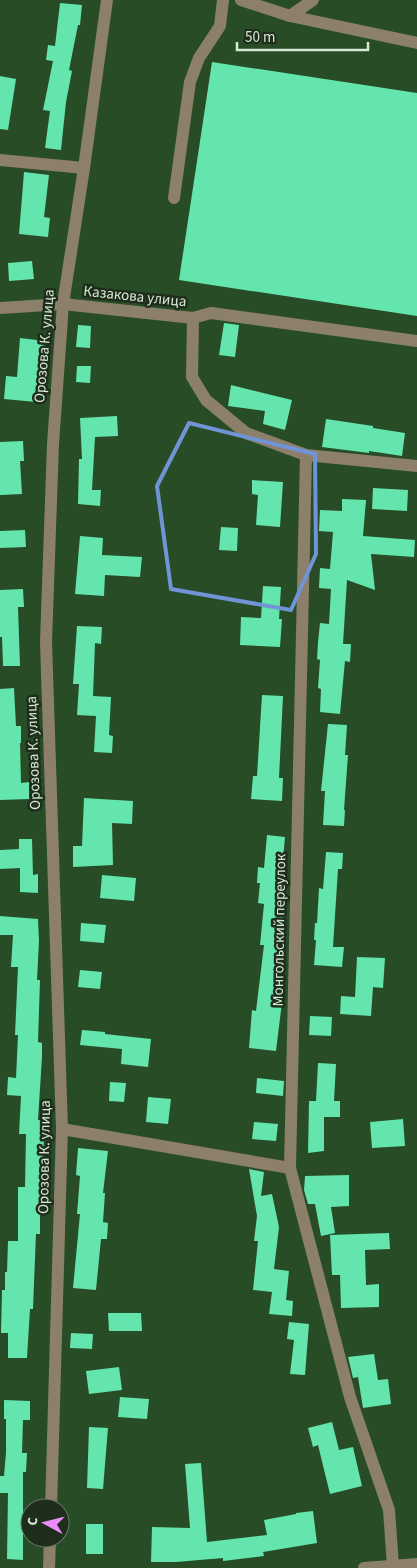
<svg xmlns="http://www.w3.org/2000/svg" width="417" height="1568" viewBox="0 0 417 1568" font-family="'Source Sans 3',sans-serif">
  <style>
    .building { fill: #63e5ad }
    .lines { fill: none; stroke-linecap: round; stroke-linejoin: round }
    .minor { stroke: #8c806b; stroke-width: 12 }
    .marked { fill: none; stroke: #7094d6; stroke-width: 4; stroke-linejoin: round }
    .labels { text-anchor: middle; stroke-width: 5; stroke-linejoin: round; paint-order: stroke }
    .street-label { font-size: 15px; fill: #d6ead3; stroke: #1e2d1c }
  </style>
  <rect width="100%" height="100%" fill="#284c26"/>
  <!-- building -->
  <g class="building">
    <path d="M60 3 82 5 80 25H78L69 70 72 71 66 102 61 150 45 148 50 111 43 110 53 61 46 60 48 45 55 46Z"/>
    <path d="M212 62 417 93V316L179 280Z"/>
    <path d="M0 76 16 79 8 130 0 129Z"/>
    <path d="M24 172 49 175 44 217 50 218 48 237 19 234Z"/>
    <path d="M32 261 34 279 9 281 8 263Z"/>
    <path d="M224 323 239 325 235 357 219 355Z"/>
    <path d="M78 325 91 326 90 348 76 347Z"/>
    <path d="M20 338 45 341 43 359H40L36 402 4 399 6 376 17 377Z"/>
    <path d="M77 366H91L90 383 76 382Z"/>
    <path d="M231 385 292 400 285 430 263 424 265 411 228 406Z"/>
    <path d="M117 416 118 436 95 437 92 490H101L100 506 78 504 79 459H82L80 418Z"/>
    <path d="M326 419 373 426V428L405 433 402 456 369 451V453L322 447Z"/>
    <path d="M23 441 24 461H20L22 494 0 495V442Z"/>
    <path d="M252 480 283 482 280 527 256 525 258 495 252 494Z"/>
    <path d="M373 488 408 490 407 511 372 509Z"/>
    <path d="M342 499 366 500 363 536 415 540 414 557 371 554 375 590 347 580 343 644H351L350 662 345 661 340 714 320 712 321 689 318 688 320 660 317 659 318 642 320 623 329 624 331 589 319 588 320 568 330 569 333 532 319 531 320 510 342 511Z"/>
    <path d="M221 527 238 528 237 551 219 550Z"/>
    <path d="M25 530 26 547 0 548V531Z"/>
    <path d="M80 536 103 538 102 555 142 557 140 577 105 575 104 596 75 594Z"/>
    <path d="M263 586 281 587 279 619H282L280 647 240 645 241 617 261 618Z"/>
    <path d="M23 589 24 607H18L20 666H3L2 637H0V590Z"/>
    <path d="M77 626 102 627 101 644 95 643 93 696 111 697 109 735 113 736 112 753 94 752 96 716 77 715 79 684H73Z"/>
    <path d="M14 688 16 726H21V743H20L21 783 29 782V799L0 800V689Z"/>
    <path d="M262 695 283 696 279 778H283L282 801 251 799 253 776H257Z"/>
    <path d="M328 724 347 725 345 755H348L344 810H345L344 826 323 825 325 791H321Z"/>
    <path d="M84 798 133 801 132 824 112 823 113 865 73 867V846H82Z"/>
    <path d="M267 835 285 837 280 892 286 893 279 959H281L278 986H284L276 1051 249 1048 252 1010 256 1011 264 945H260L264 904 258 903 260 883H257L258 867 264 868Z"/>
    <path d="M19 839H32L33 875 38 874V893L20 892V868L0 869V850L19 849Z"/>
    <path d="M326 852 343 853 342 869H338L333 947H344L342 967 314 965 316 940H314L315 923H317L319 888 323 889Z"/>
    <path d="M102 875 136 878 134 901 100 898Z"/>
    <path d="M0 916 38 919 39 941 37 980H40L38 1042 42 1043V1057L38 1120 47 1121 46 1135H44L42 1203H40V1234H36L33 1309H30L27 1358H8V1333H1L2 1290H5V1272H7L8 1241H18V1187H25L26 1134H19L21 1096 7 1095 8 1077 16 1078 18 1035H15L18 967H11L13 935H0Z"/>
    <path d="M81 923 106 925 104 943 80 941Z"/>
    <path d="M357 957 385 958 383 988 373 987 371 1016 340 1014 341 996 355 997Z"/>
    <path d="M80 970 102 972 100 989 78 987Z"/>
    <path d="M310 1016 332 1017 331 1036 309 1035Z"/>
    <path d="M82 1030 105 1032V1034L151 1039 148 1067 121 1064 122 1049 80 1045Z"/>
    <path d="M318 1063 336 1064 334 1101H340V1117H324V1151L308 1153 309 1101H316Z"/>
    <path d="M257 1078 284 1081 283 1096 256 1093Z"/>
    <path d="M110 1082 126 1083 124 1102 109 1101Z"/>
    <path d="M148 1097 171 1099 168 1124 146 1122Z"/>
    <path d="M403 1119 405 1146 372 1148 370 1122Z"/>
    <path d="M254 1122 278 1124 276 1141 252 1139Z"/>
    <path d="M78 1148 108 1151 103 1193H105L103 1222 108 1223 107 1239H101L96 1290 73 1288 80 1214H77L80 1176 76 1175Z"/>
    <path d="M249 1169 264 1172 261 1196 272 1194 279 1227 274 1269 289 1271 286 1300 293 1301 292 1316 269 1314 272 1292 253 1290 258 1241H254L257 1216Z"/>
    <path d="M349 1175V1206L331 1207 335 1233 321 1236 315 1204H308L304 1190 305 1176Z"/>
    <path d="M389 1233 390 1249 365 1250 366 1285 379 1284V1307L341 1308 340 1275H332L330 1235Z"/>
    <path d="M108 1313H141L142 1331H109Z"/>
    <path d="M289 1322 309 1324 305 1375 290 1374 294 1340 287 1339Z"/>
    <path d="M71 1333 93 1334 92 1349 70 1348Z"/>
    <path d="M374 1354 378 1380 388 1379 391 1404 363 1408 358 1377 353 1378 348 1357Z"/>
    <path d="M119 1367 122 1390 89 1394 86 1371Z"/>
    <path d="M120 1397 149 1399 147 1419 118 1417Z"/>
    <path d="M4 1400 30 1401V1420H23L22 1453H27L26 1472H23V1560L7 1559 8 1493H0V1476H4L6 1452V1419H4Z"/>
    <path d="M332 1422 339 1450 353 1447 362 1486 330 1494 318 1445 313 1447 308 1428Z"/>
    <path d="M89 1427 108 1428 103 1489 87 1488Z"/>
    <path d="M201 1463 207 1542 267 1535 264 1520 296 1514V1513L313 1511 317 1543 263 1552 264 1556 223 1561V1558L176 1562H151L152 1527 190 1528 185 1464Z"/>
    <rect x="86" y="1524" width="17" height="30"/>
  </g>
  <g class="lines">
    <!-- minor -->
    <g class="minor">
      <path d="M241 0 290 16 417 43"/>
      <path d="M290 16 313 0"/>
      <path d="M0 160 84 168"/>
      <path d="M174 198 190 82 199 58 220 26 223 0"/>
      <path d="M0 308 63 304 193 318 192 377 206 400 246 433 306 455 417 466"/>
      <path d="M193 318 211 313 417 341"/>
      <path d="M306 455 290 1168 350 1397 389 1510 393 1566"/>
      <path d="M62 1129 290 1168"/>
      <path d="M51 1508 62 1129 46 642 53 444 63 304 84 168 107 0"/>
      <path d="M49 1568 50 1538"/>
      <path d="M364 1568 417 1564"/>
    </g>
  </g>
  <!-- marked area -->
  <path class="marked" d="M189 423 315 454 316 554 291 610 171 589 157 486Z"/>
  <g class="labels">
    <!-- street labels -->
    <g class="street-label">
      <text transform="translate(135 296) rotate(6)" y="5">Казакова улица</text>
      <text transform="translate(44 346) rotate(-85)" y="5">Орозова К. улица</text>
      <text transform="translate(33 753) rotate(-92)" y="5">Орозова К. улица</text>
      <text transform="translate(279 930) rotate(-89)" y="5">Монгольский переулок</text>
      <text transform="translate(44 1157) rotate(-89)" y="5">Орозова К. улица</text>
    </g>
  </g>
  <!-- north arrow -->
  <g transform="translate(45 1523) rotate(277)"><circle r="24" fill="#1e2d1c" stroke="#687965"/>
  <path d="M0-4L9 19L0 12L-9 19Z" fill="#ec8cfa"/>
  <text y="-8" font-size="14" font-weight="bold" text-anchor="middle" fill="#d6ead3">С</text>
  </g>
  <!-- scale -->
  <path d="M237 42v8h131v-8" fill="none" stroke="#d6ead3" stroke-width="2.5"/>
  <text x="245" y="42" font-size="15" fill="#d6ead3" stroke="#1e2d1c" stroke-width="4" paint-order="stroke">50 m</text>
</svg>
